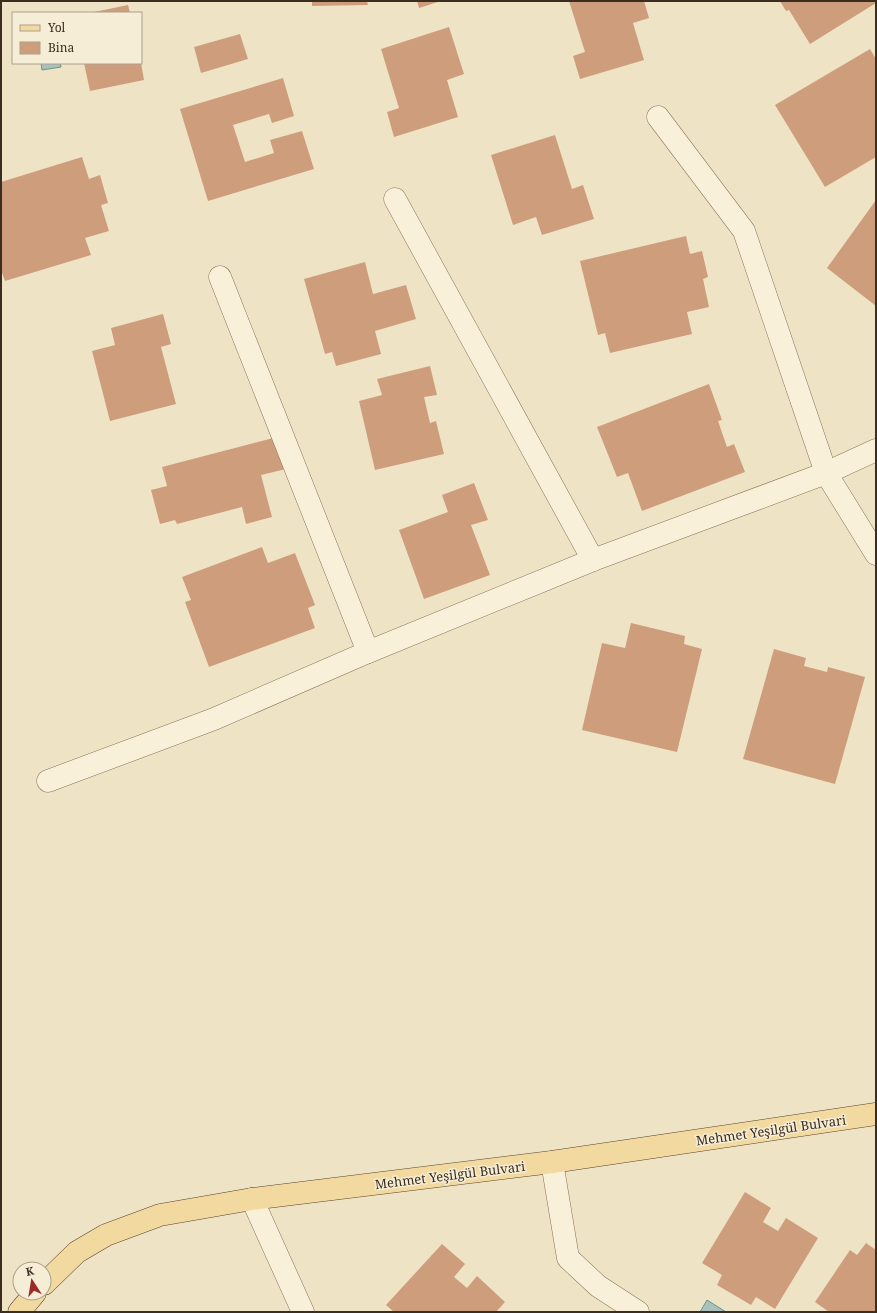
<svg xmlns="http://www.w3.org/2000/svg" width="877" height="1313" viewBox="0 0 877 1313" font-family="'Noto Serif',serif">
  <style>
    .water { fill: #a8c3bb; stroke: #6e9289 }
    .building { fill: #ce9e7c }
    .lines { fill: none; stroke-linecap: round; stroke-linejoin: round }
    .minor-casing { stroke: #8b755b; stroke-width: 23 }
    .major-casing { stroke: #59432f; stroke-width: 23 }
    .minor { stroke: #f9f0da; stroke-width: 22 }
    .major { stroke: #f2d99f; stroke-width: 22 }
    .labels { text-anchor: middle; stroke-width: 3; stroke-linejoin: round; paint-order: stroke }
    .street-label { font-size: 13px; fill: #3b2d1f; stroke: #f6edd6 }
  </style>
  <rect width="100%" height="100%" fill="#efe3c6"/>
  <!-- water -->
  <g class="water">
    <path d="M41 63H60L61 67 42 70Z"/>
    <path d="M707 1300 726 1312H700Z"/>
  </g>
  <!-- building -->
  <g class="building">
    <path d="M312 1H367L368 5 312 6Z"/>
    <path d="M417 1H441L419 8Z"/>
    <path d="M569 1H644L649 18 633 23 644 60 580 79 573 56 585 52Z"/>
    <path d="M780 1H876V3L810 44 789 10 786 11Z"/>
    <path d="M128 5 130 13H94V12Z"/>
    <path d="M449 27 464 74 447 80 458 117 394 137 387 112 399 108 381 49Z"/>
    <path d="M240 34 248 59 201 73 194 47Z"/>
    <path d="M870 49 876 59V157L825 187 775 105Z"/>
    <path d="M84 63H141L144 80 90 91Z"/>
    <path d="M283 78 294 116 272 123 269 114 233 125 245 162 274 153 270 140 302 131 314 169 208 201 180 109Z"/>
    <path d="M555 135 572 189 583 185 594 219 542 235 536 217 513 225 491 155Z"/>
    <path d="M82 157 89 179 100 175 108 203 101 205 109 231 85 238 91 255 5 281 1 270V182Z"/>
    <path d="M876 200V306L827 268Z"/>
    <path d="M686 236 690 254 702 251 708 277 703 279 709 307 687 312 692 334 610 353 605 333 598 335 580 261Z"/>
    <path d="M365 262 373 294 406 285 416 319 375 331 381 354 336 366 332 352 325 354 304 279Z"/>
    <path d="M163 314 171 344 161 347 176 404 110 421 92 351 115 345 111 328Z"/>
    <path d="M430 366 437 395 424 397 430 423 436 421 444 454 375 470 359 401 382 395 377 379Z"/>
    <path d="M709 384 722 420 718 421 727 447 734 444 745 472 642 511 628 473 617 477 597 427Z"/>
    <path d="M277 437 286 469 261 475 272 517 246 524 242 507 177 524 175 520 160 524 151 490 167 486 162 467Z"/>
    <path d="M474 483 488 520 471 525 490 575 424 599 399 530 448 512 442 495Z"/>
    <path d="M262 547 268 563 295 553 315 605 308 608 315 628 209 667 185 602 191 600 182 577Z"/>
    <path d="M631 623 685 636 684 644 702 649 677 752 582 730 602 643 625 648Z"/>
    <path d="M774 649 806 658 804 666 827 672 828 667 865 677 835 784 743 759Z"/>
    <path d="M745 1192 771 1208 763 1222 778 1231 786 1218 818 1238 775 1309 756 1297 751 1305 717 1285 722 1275 702 1263Z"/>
    <path d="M866 1243 876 1250V1312H829L815 1302 850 1250 857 1255Z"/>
    <path d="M442 1244 465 1264 454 1277 467 1288 477 1276 505 1302 496 1312H394L386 1305Z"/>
  </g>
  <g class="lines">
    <defs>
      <g id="minor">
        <path d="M395 199 593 560"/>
        <path d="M876 450 826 473 876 554"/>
        <path d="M368 652 593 560 826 473 744 231 658 117"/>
        <path d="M48 781 214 719 368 652 220 277"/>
        <path d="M552 1162 568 1258 598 1286 638 1312"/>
        <path d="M252 1199 303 1312"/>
      </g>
      <g id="major">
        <path d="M44 1284 77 1252 106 1235 160 1215 252 1199 552 1162 876 1114"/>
        <path d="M19 1312 35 1293"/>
      </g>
    </defs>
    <!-- minor casing -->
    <use href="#minor" class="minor-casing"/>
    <!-- major casing -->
    <use href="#major" class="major-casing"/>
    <!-- minor -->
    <use href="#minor" class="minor"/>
    <!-- major -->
    <use href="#major" class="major"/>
  </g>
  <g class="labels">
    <!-- street labels -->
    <g class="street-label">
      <text transform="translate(771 1130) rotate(-8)" y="5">Mehmet Yeşilgül Bulvari</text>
      <text transform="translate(450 1175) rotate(-7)" y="5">Mehmet Yeşilgül Bulvari</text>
    </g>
  </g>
  <!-- border -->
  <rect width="877" height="1313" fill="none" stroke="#3b2d1f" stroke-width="4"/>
  <!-- legend -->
  <rect x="12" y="12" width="130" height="52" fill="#f6edd6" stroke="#aba08d"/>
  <rect x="20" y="25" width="20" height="6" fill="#f2d99f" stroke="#aba08d"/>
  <text x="48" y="32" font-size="12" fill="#3b2d1f">Yol</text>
  <rect x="20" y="42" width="20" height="12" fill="#ce9e7c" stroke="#aba08d"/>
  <text x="48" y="52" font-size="12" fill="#3b2d1f">Bina</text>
  <!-- north arrow -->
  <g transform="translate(32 1281) rotate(348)"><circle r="19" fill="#f6edd6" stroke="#aba08d"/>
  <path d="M0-3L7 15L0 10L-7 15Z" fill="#9b2a2b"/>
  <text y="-6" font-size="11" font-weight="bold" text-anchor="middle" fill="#3b2d1f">K</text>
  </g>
</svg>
